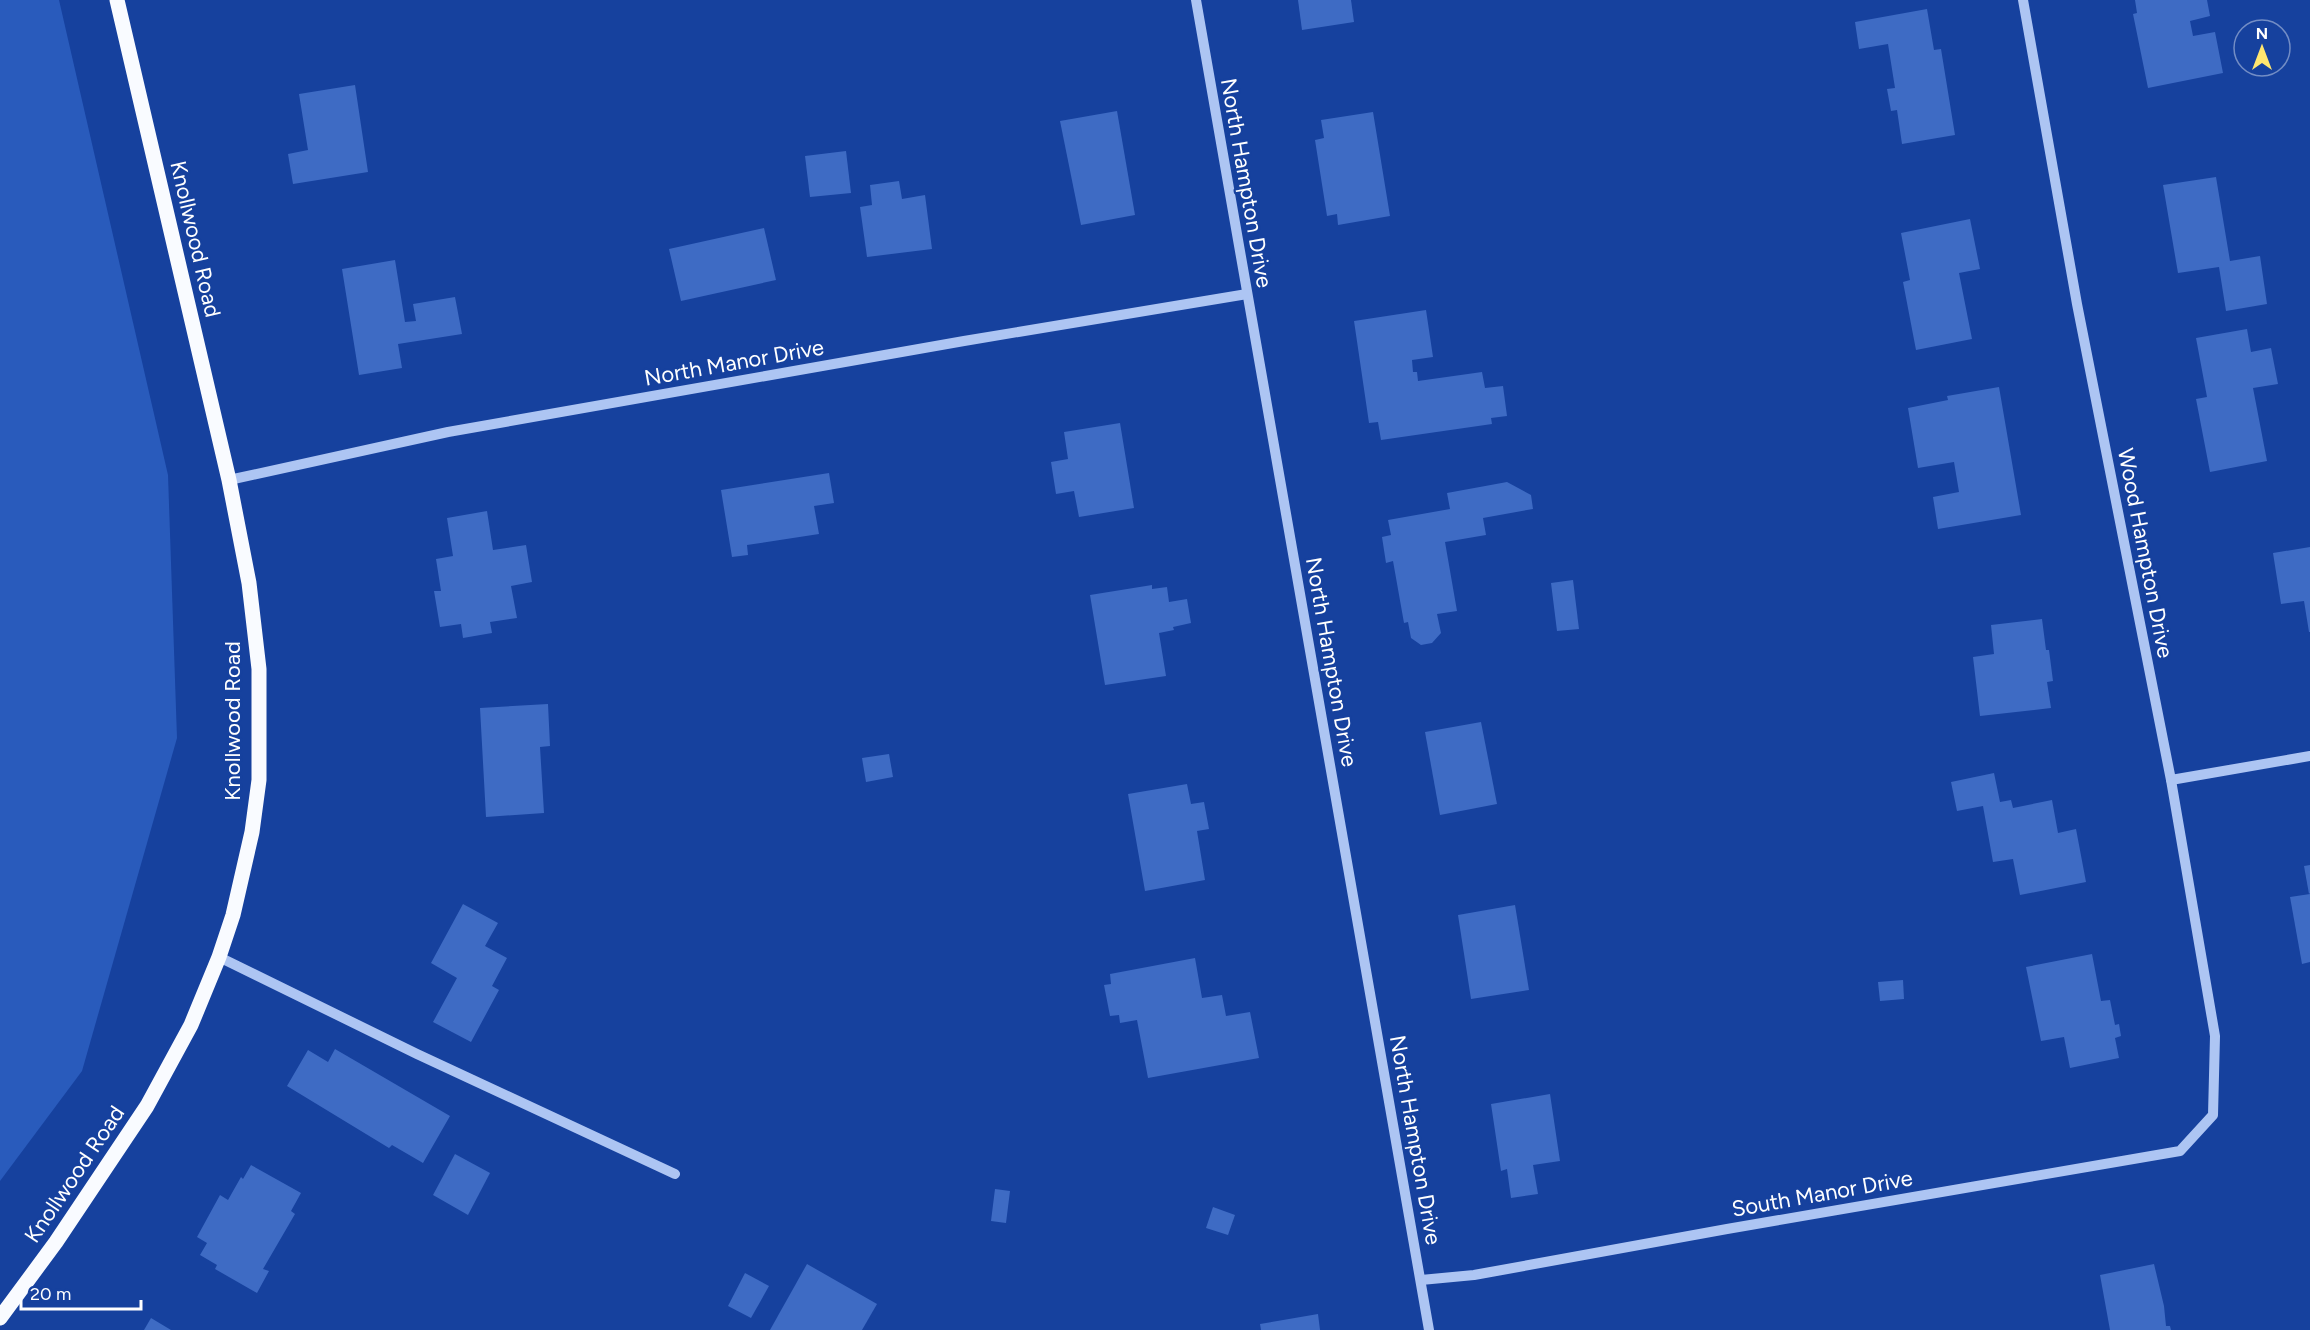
<svg xmlns="http://www.w3.org/2000/svg" width="2310" height="1330" viewBox="0 0 2310 1330" font-family="Figtree,sans-serif">
  <style>
    .green { fill: #295bbc }
    .building { fill: #3e6bc4 }
    .lines { fill: none; stroke-linecap: round; stroke-linejoin: round }
    .minor { stroke: #adc5f3; stroke-width: 10 }
    .major { stroke: #f9fbff; stroke-width: 15 }
    .labels { text-anchor: middle; stroke-width: 4.5; stroke-linejoin: round; paint-order: stroke }
    .street-label { font-size: 22px; fill: #fff; stroke: #16419e }
  </style>
  <rect width="100%" height="100%" fill="#16419e"/>
  <!-- green -->
  <path class="green" d="M0 0H59L168 475 177 738 82 1071 0 1181Z"/>
  <!-- building -->
  <g class="building">
    <path d="M1298 0H1351L1354 22 1302 30Z"/>
    <path d="M2135 0H2207L2210 16 2190 21 2193 36 2215 32 2223 73 2148 88 2133 14 2137 13Z"/>
    <path d="M1927 9 1934 50 1941 49 1955 135 1902 144 1897 110 1891 111 1887 89 1895 88 1888 44 1859 49 1855 22Z"/>
    <path d="M355 85 368 172 293 184 288 154 308 150 299 94Z"/>
    <path d="M1117 111 1135 215 1081 225 1060 121Z"/>
    <path d="M1373 112 1390 216 1338 225 1337 214 1327 216 1315 140 1324 138 1321 120Z"/>
    <path d="M846 151 851 193 810 197 805 156Z"/>
    <path d="M2216 177 2230 261 2260 256 2267 304 2226 311 2219 267 2178 273 2163 185Z"/>
    <path d="M899 181 902 199 925 195 932 249 867 257 860 207 872 205 870 185Z"/>
    <path d="M1970 219 1980 269 1959 273 1972 339 1916 350 1903 282 1910 280 1901 233Z"/>
    <path d="M764 228 776 280 681 301 669 249Z"/>
    <path d="M395 260 405 322 416 321 413 304 455 297 462 334 398 344 402 368 359 375 342 269Z"/>
    <path d="M1426 310 1433 357 1412 360 1413 372H1417L1418 381 1482 372 1485 388 1503 386 1507 416 1491 418 1492 424 1381 440 1378 422 1369 423 1354 321Z"/>
    <path d="M2247 329 2251 352 2271 348 2278 384 2253 388 2267 461 2210 472 2196 399 2207 397 2196 338Z"/>
    <path d="M1999 387 2021 515 1938 529 1933 497 1959 492 1954 462 1918 468 1908 408 1948 400 1947 396Z"/>
    <path d="M1120 423 1134 508 1079 517 1074 491 1056 494 1051 462 1068 459 1064 432Z"/>
    <path d="M829 473 834 503 814 506 819 534 747 545 748 555 732 557 721 490Z"/>
    <path d="M1507 482 1531 495 1533 509 1483 518 1486 535 1445 542 1457 611 1437 614 1441 633 1432 643 1421 645 1411 638 1408 622 1404 623 1393 561 1386 563 1382 537 1391 535 1388 520 1450 509 1447 493Z"/>
    <path d="M487 511 493 550 526 545 532 582 511 586 517 618 490 622 492 633 463 638 461 624 440 627 434 591H441L436 559 453 556 447 518Z"/>
    <path d="M2310 547V632H2309L2304 601 2281 604 2273 553Z"/>
    <path d="M1573 580 1579 629 1557 631 1551 583Z"/>
    <path d="M1152 585V589L1167 587 1169 602 1187 599 1191 623 1173 627 1174 630 1159 633 1166 676 1105 685 1090 595Z"/>
    <path d="M2042 619 2046 650H2049L2053 681 2047 682 2051 708 1980 716 1973 657 1994 654 1991 625Z"/>
    <path d="M548 704 550 746 540 747 544 813 486 817 480 708Z"/>
    <path d="M1481 722 1497 804 1440 815 1425 732Z"/>
    <path d="M889 754 893 777 866 782 862 758Z"/>
    <path d="M1994 773 2000 802 2011 800 2013 808 2052 800 2058 833 2076 829 2086 882 2020 895 2013 859 1993 862 1983 806 1957 811 1951 782Z"/>
    <path d="M1187 784 1191 804 1204 802 1209 829 1197 831 1205 880 1145 891 1128 794Z"/>
    <path d="M2310 865V893L2309 894 2304 866Z"/>
    <path d="M2310 894V962L2302 964 2290 897Z"/>
    <path d="M463 904 498 923 485 946 507 958 492 986 499 990 471 1042 433 1022 457 978 431 963Z"/>
    <path d="M1515 905 1529 990 1471 999 1458 915Z"/>
    <path d="M2092 954 2101 1001 2110 1000 2115 1025 2119 1024 2121 1036 2115 1038 2119 1058 2070 1068 2064 1037 2041 1041 2026 967Z"/>
    <path d="M1195 958 1202 998 1222 995 1226 1016 1250 1012 1259 1058 1148 1078 1137 1020 1120 1023 1119 1015 1110 1016 1104 985 1111 984 1110 974Z"/>
    <path d="M1903 980 1904 999 1880 1001 1878 982Z"/>
    <path d="M335 1049 450 1116 423 1163 392 1145 389 1148 287 1086 308 1050 328 1062Z"/>
    <path d="M1550 1094 1560 1161 1533 1165 1538 1194 1511 1198 1507 1169 1501 1171 1491 1104Z"/>
    <path d="M455 1154 490 1173 468 1215 433 1195Z"/>
    <path d="M251 1165 301 1193 291 1211 295 1214 263 1269 269 1271 257 1293 215 1269 217 1265 200 1255 207 1243 197 1237 220 1195 228 1200 241 1177 243 1179Z"/>
    <path d="M995 1189 1010 1191 1006 1223 991 1221Z"/>
    <path d="M1213 1207 1235 1215 1228 1235 1206 1228Z"/>
    <path d="M807 1264 877 1304 862 1330H770Z"/>
    <path d="M2154 1264 2164 1306 2166 1326H2170L2171 1330H2110L2100 1275Z"/>
    <path d="M745 1273 769 1286 751 1318 728 1306Z"/>
    <path d="M1318 1314 1320 1330H1261L1260 1324Z"/>
    <path d="M151 1318 171 1330H144Z"/>
  </g>
  <g class="lines">
    <!-- minor -->
    <g class="minor">
      <path d="M1196 0 1429 1330"/>
      <path d="M229 480 448 432 964 341 1247 294"/>
      <path d="M2171 780 2310 756"/>
      <path d="M219 957 417 1054 675 1174"/>
      <path d="M1421 1280 1474 1275 1727 1229 2180 1151 2213 1115 2215 1036 2171 780 2077 304 2023 0"/>
    </g>
    <!-- major -->
    <path class="major" d="M0 1318 56 1242 147 1106 191 1025 219 957 233 915 252 832 259 780V669L249 583 229 480 117 0"/>
  </g>
  <g class="labels">
    <!-- street labels -->
    <g class="street-label">
      <text transform="translate(1247 183) rotate(80)" y="8">North Hampton Drive</text>
      <text transform="translate(196 239) rotate(77)" y="8">Knollwood Road</text>
      <text transform="translate(734 362) rotate(-10)" y="8">North Manor Drive</text>
      <text transform="translate(2146 553) rotate(79)" y="8">Wood Hampton Drive</text>
      <text transform="translate(1332 662) rotate(80)" y="8">North Hampton Drive</text>
      <text transform="translate(232 721) rotate(-90)" y="8">Knollwood Road</text>
      <text transform="translate(1416 1140) rotate(80)" y="8">North Hampton Drive</text>
      <text transform="translate(74 1174) rotate(-56)" y="8">Knollwood Road</text>
      <text transform="translate(1822 1193) rotate(-10)" y="8">South Manor Drive</text>
    </g>
  </g>
  <!-- north arrow -->
  <g transform="translate(2262 48)"><circle r="28" fill="#16419e" stroke="#738dc5" stroke-width="1.5"/>
  <path d="M0-4.5L10 22L0 15L-10 22Z" fill="#ffe66f"/>
  <text y="-9" font-size="16" font-weight="bold" text-anchor="middle" fill="#ffffff">N</text>
  </g>
  <!-- scale -->
  <path d="M21 1300v9h120v-9" fill="none" stroke="#ffffff" stroke-width="3"/>
  <text x="30" y="1300" font-size="18" fill="#ffffff" stroke="#16419e" stroke-width="4.5" paint-order="stroke">20 m</text>
</svg>
